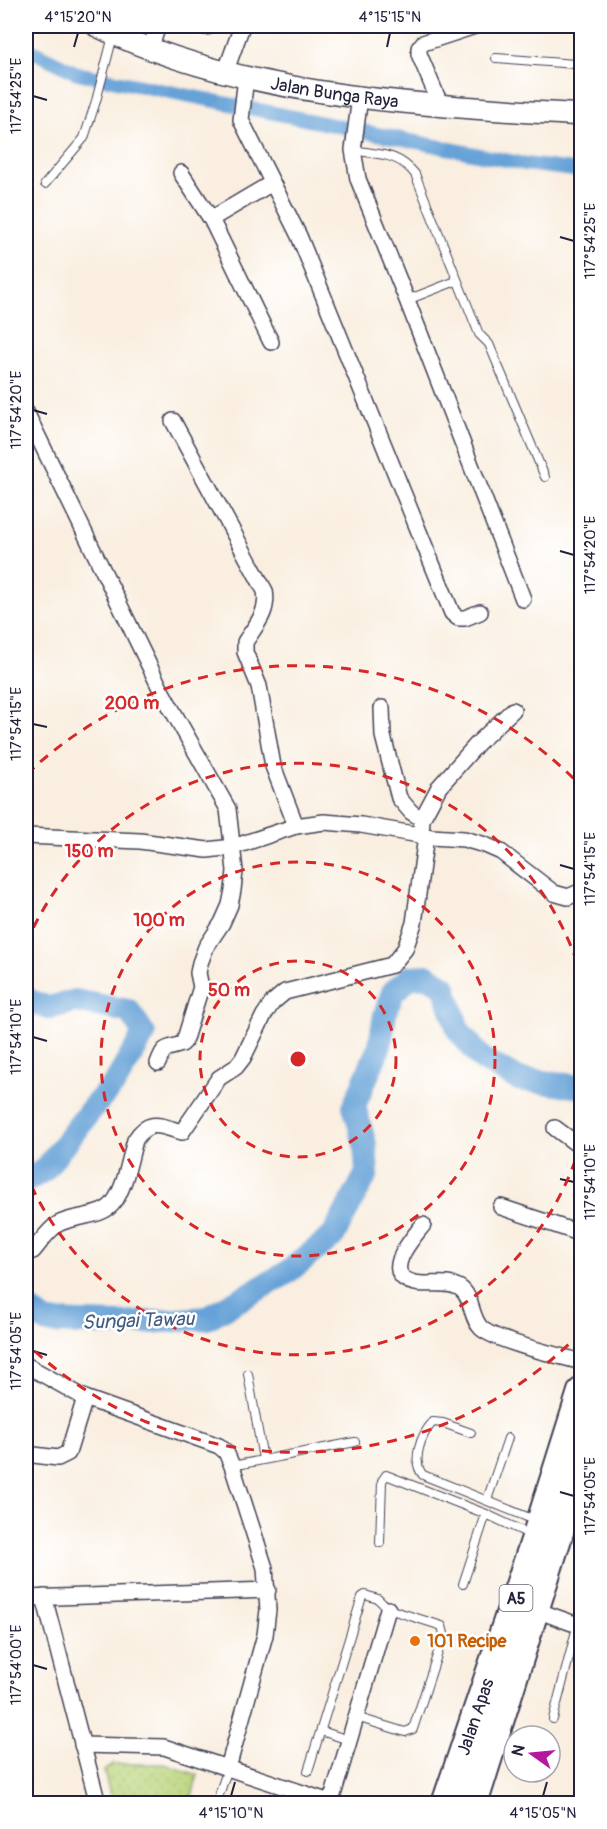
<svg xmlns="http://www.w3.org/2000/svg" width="607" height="1829" viewBox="0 0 607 1829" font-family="Pangolin,sans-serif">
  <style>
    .green { fill: url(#green-dots); stroke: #6e7a5a; stroke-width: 1.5 }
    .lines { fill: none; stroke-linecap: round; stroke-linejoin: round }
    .canal { stroke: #66a2d7; stroke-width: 14 }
    .river { stroke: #66a2d7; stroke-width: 24 }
    .lane-casing { stroke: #424154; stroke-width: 10 }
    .street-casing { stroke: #424154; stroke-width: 18 }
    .secondary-casing { stroke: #424154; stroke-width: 24 }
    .highway-casing { stroke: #424154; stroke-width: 32 }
    .lane { stroke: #fff; stroke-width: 8 }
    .street { stroke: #fff; stroke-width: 15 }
    .secondary { stroke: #fff; stroke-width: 21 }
    .highway { stroke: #fff; stroke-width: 28 }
    .ticks { fill: none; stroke: #22223b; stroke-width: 2 }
    .ring { fill: none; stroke: #d62828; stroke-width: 3; stroke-dasharray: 10 8 }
    .food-dot { fill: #e8710a; stroke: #fff; stroke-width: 2 }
    .labels { text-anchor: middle; stroke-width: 5; stroke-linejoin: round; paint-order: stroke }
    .shield { fill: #fff; stroke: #646476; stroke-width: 1.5 }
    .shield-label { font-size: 16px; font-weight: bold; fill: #22223b }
    .street-label { font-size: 18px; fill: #22223b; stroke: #fff }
    .food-label { font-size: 18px; font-weight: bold; fill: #c56008; stroke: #fff; text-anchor: start }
    .water-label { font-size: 20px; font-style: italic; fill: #415c81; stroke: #fff }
    .centre { fill: #d62828; stroke: #fff; stroke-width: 3 }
    .ring-label { font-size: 18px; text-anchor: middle; font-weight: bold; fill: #d62828; stroke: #fff; stroke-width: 5; stroke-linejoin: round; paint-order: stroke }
    .neatline { fill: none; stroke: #22223b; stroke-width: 2 }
    .ticks-label { font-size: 15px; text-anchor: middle; fill: #22223b }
  </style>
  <defs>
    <pattern id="green-dots" width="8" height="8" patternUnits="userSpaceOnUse" patternTransform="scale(1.5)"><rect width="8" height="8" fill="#b9d378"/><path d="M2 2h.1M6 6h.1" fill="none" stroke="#9fb569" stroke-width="1.8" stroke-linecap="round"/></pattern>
  </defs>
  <rect width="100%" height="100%" fill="#fff"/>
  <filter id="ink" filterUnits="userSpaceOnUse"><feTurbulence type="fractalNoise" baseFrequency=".0167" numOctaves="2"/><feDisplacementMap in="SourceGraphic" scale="12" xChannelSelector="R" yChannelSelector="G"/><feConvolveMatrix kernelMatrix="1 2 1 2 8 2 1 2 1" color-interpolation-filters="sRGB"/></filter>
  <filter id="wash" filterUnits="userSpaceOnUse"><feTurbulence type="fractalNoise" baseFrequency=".008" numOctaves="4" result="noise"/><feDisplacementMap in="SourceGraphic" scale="24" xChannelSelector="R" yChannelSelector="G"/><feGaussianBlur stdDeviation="1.35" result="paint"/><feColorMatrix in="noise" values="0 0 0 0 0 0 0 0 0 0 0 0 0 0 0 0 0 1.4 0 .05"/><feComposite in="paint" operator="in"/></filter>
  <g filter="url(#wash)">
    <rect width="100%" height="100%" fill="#f9eedf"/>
    <!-- green -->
    <path class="green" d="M112 1764H164L198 1775 190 1803H112L104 1771Z"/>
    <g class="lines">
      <!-- canal -->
      <path class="canal" d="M26 48 77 73 525 164 582 171"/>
      <!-- river -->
      <g class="river">
        <path d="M26 999 48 1008 75 1001 129 1011 144 1034 115 1083 94 1106 44 1170 26 1181"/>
        <path d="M26 1307 47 1322 121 1324 207 1318 285 1274 333 1236 367 1173 365 1144 354 1106 380 1045 385 1014 393 992 410 977 428 976 445 987 458 1030 482 1059 518 1079 582 1087"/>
      </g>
    </g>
  </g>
  <g filter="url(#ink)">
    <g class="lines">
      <defs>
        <g id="lane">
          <path d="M189 26C199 29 209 35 216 26"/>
          <path d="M496 58 575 64 582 66"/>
          <path d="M353 150C379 155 397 152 415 174L479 334 489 344 545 477"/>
          <path d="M45 184 84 138 96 101 113 36"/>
          <path d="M407 300 456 281"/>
          <path d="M248 1374 263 1459"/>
          <path d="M471 1433 443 1423 433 1422C421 1434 411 1462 423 1475L537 1521"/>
          <path d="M232 1466 355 1442"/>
          <path d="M487 1500 508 1438"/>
          <path d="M380 1543 382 1481 386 1475 486 1514 531 1535"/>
          <path d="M463 1584 486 1514"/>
          <path d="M553 1719 578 1623"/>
          <path d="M321 1731 349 1740"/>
          <path d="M308 1771 362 1597 365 1595 378 1599 388 1609 442 1626 444 1634 413 1729 405 1732 356 1717"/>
          <path d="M216 1804 228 1768"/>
        </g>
        <g id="street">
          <path d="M150 49 158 26"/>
          <path d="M225 73 242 26"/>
          <path d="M246 77 241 120 299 236 452 613 458 618H465L480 612"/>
          <path d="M360 97 353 150 358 179 407 300 523 599"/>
          <path d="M441 106 419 54V48L423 43 475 26"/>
          <path d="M181 173 211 219 271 342"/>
          <path d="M211 219 272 183"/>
          <path d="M26 412 162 692 228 809 235 871 233 890 230 905 222 923 206 947 200 963 198 973 201 987 184 1042 182 1044C165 1050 165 1045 158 1063"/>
          <path d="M173 421 265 591C269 612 256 625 245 642V652L259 686 273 766 296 826"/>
          <path d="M382 708 383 736 399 798 411 812 422 819"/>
          <path d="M421 835 422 819 439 787 478 743 513 710"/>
          <path d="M26 836 140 841 207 850 233 847 296 826 324 822 361 825 431 837 464 839 485 845 501 852 554 893 568 897 582 891"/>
          <path d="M555 1128 582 1148"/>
          <path d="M501 1207 582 1234"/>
          <path d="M423 1225C412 1239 379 1275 415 1283 429 1286 447 1280 460 1288 473 1297 470 1317 481 1328 495 1341 560 1356 582 1362"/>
          <path d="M33 1251C40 1243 48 1230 58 1224 74 1215 103 1218 114 1202 125 1187 130 1158 135 1140 149 1118 160 1126 182 1132L219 1078 236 1067 243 1058 264 1015 273 1002 285 992 392 965 405 949 414 923 426 836"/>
          <path d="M26 1365 85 1398 219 1446 226 1452 232 1466 265 1568 268 1610 265 1635 228 1768"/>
          <path d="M26 1454 58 1458 68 1453 85 1398"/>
          <path d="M44 1597 98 1804"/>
          <path d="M26 1598 268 1590"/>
          <path d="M536 1610 572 1623H578L582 1621"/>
          <path d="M82 1745 164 1747 336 1804"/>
          <path d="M331 1802 388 1609"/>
        </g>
        <g id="secondary">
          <path id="s1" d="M97 26C244 98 421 105 582 115"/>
        </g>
        <g id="highway">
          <path id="s2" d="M446 1804 536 1538 582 1392"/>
          <path d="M473 1804 582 1459"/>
        </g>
      </defs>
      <!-- lane casing -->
      <use href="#lane" class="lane-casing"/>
      <!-- street casing -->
      <use href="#street" class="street-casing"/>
      <!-- secondary casing -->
      <use href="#secondary" class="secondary-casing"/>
      <!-- highway casing -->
      <use href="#highway" class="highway-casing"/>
      <!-- lane -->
      <use href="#lane" class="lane"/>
      <!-- street -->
      <use href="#street" class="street"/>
      <!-- secondary -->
      <use href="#secondary" class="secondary"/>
      <!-- highway -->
      <use href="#highway" class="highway"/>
    </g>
  </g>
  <!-- ticks -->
  <path class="ticks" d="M74 47 78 33M387 47 390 33M33 96 47 100M560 237 574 241M33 410 47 414M560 551 574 555M33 724 47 727M560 865 574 869M33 1037 47 1041M560 1179 574 1182M33 1351 47 1355M560 1492 574 1496M33 1665 47 1669M231 1796 235 1782M543 1796 547 1782"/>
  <!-- distance rings -->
  <g class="ring">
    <circle cx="298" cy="1059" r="98"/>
    <circle cx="298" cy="1059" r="197"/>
    <path d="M581 1143A295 295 0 0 1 26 1174M26 944A295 295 0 0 1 581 975"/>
    <path d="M581 1332A393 393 0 0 1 27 1344M27 774A393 393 0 0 1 581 786"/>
  </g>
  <!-- markers -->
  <circle class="food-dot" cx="415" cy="1641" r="6"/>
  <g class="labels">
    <!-- shield labels -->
    <rect class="shield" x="499.5" y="1585" width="33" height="26" rx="4.5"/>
    <g class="shield-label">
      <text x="516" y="1604">A5</text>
    </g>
    <!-- street labels -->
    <g class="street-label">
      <text dy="6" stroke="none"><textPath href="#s1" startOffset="248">Jalan Bunga Raya</textPath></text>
      <text dy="6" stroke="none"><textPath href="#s2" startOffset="92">Jalan Apas</textPath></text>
    </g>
    <!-- food labels -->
    <g class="food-label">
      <text x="427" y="1647">101 Recipe</text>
    </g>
    <!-- water labels -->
    <g class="water-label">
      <text transform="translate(138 1320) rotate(-2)" y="7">Sungai Tawau</text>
    </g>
  </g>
  <circle cx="298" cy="1059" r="9" class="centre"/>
  <g class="ring-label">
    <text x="132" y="709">200 m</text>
    <text x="89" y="857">150 m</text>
    <text x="159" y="926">100 m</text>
    <text x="229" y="996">50 m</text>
  </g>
  <!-- margin -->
  <rect width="607" height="1829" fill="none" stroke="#fff" stroke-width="66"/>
  <!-- north arrow -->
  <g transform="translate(532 1754) rotate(285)"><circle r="28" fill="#ffffff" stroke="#a7a7b1" stroke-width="1.5"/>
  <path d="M0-4.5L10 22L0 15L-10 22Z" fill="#b5179e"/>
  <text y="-9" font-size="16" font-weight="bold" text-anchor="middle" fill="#22223b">N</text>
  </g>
  <rect x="33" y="33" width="541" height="1763" class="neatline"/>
  <g class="ticks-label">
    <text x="78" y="22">4°15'20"N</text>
    <text x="390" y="22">4°15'15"N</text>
    <text transform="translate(16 96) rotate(-90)" y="5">117°54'25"E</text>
    <text transform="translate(590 241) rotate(-90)" y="5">117°54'25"E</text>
    <text transform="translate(16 410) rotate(-90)" y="5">117°54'20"E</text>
    <text transform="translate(590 555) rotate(-90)" y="5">117°54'20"E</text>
    <text transform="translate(16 724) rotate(-90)" y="5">117°54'15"E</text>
    <text transform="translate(590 869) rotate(-90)" y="5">117°54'15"E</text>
    <text transform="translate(16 1037) rotate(-90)" y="5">117°54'10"E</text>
    <text transform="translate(590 1182) rotate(-90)" y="5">117°54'10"E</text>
    <text transform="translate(16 1351) rotate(-90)" y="5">117°54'05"E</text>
    <text transform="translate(590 1496) rotate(-90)" y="5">117°54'05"E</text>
    <text transform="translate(16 1665) rotate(-90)" y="5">117°54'00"E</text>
    <text x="231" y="1818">4°15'10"N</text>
    <text x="543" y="1818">4°15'05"N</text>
  </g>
</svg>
